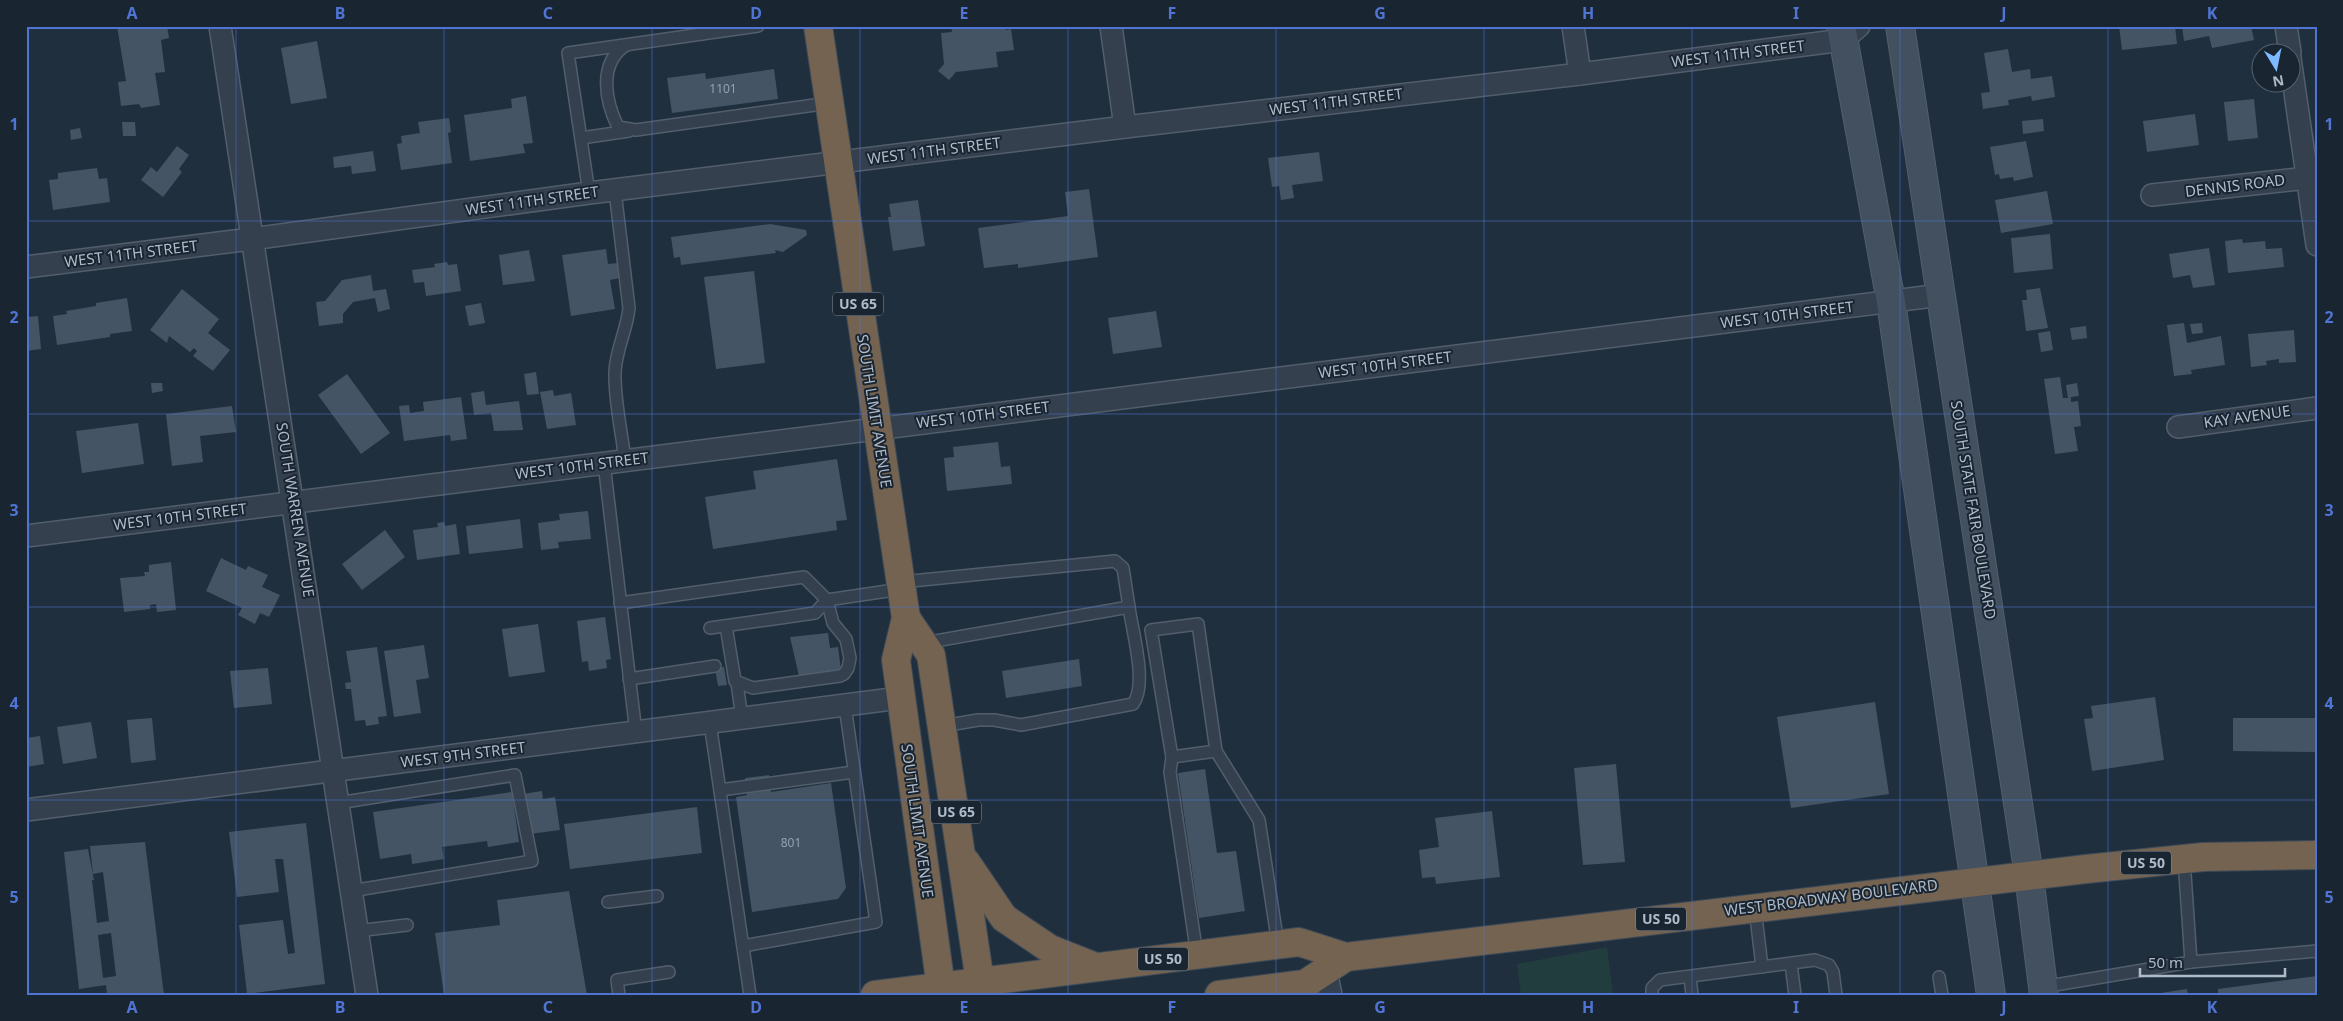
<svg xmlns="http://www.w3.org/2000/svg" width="2343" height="1021" viewBox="0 0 2343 1021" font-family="'Noto Sans',sans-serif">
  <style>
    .green { fill: #223d3e }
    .building { fill: #445464; fill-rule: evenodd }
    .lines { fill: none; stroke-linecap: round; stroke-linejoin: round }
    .lane-casing { stroke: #525e6b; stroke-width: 14 }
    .street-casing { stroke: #525e6b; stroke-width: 24 }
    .secondary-casing { stroke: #525e6b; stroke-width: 30 }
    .highway-casing { stroke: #3f4b58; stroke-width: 30 }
    .lane { stroke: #34404d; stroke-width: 11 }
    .street { stroke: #34404d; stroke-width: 21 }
    .secondary { stroke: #425060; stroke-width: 28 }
    .highway { stroke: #746351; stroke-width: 28 }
    .grid { fill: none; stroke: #5074d3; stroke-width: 1; stroke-opacity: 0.55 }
    .labels { text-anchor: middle; stroke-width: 4; stroke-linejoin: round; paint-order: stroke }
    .number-label { font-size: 12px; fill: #94a1b0 }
    .shield { fill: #1a2532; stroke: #828e9c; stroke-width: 1 }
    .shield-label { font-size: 14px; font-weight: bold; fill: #afbbc9 }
    .street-label { font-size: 15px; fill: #afbbc9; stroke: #1a2532 }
    .neatline { fill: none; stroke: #5074d3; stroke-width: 2 }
    .grid-label { font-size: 16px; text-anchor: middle; font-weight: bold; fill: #5074d3 }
  </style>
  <rect width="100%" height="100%" fill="#202f3d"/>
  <!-- green -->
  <path class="green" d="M1607 947 1613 995H1521L1517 964Z"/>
  <!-- building -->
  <g class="building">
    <path d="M117 26H167L169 38 161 40 165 72 155 73 160 105 141 108 139 104 121 106 118 82 126 81Z"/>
    <path d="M951 26H1005L1006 30 1011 29 1014 50 996 52 998 67 956 72 949 80 938 71 944 64 941 33 952 32Z"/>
    <path d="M2119 26H2175L2177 44 2122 50Z"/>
    <path d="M2182 26H2251L2254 40 2212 48 2209 36 2184 41Z"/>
    <path d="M317 41 327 98 291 104 281 48Z"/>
    <path d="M2008 49 2012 72 2030 69 2031 79 2052 76 2055 97 2032 101 2031 96 2008 100 2009 105 1983 109 1981 93 1990 92 1984 53Z"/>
    <path d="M774 69 778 99 672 113 667 78 705 73 706 79Z"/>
    <path d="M526 96 533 143 523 144 525 153 470 161 464 115 512 108 511 99Z"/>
    <path d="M2254 99 2258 138 2228 141 2224 102Z"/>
    <path d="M2195 114 2199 145 2147 152 2143 121Z"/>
    <path d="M449 118 451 132 448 133 452 163 401 170 397 144 402 143 401 136 420 133 418 122Z"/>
    <path d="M2043 119 2044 131 2023 134 2022 121Z"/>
    <path d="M122 122H135L136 136H123Z"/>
    <path d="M80 128 82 138 71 140 70 130Z"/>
    <path d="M2026 141 2033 177 2014 181 2013 177 2000 179 1999 174 1995 175 1990 147Z"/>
    <path d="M177 146 189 155 179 169 182 172 163 197 141 180 151 167 157 172Z"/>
    <path d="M373 151 376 171 352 174 351 166 334 168 333 157Z"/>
    <path d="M1319 152 1323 181 1292 185 1294 198 1281 200 1279 186 1272 187 1268 158Z"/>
    <path d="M97 168 99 179 107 178 110 202 53 210 49 180 58 179V173Z"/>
    <path d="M1089 189 1098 257 1018 268V264L984 268 978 228 1068 216 1065 192Z"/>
    <path d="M2047 191 2053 224 2001 233 1995 200Z"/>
    <path d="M918 200 925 246 893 251 888 217H891L889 204Z"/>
    <path d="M770 224 806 230 807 235 783 252 775 250 776 253 681 265 680 257 674 258 671 237Z"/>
    <path d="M2050 234 2053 269 2014 273 2011 238Z"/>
    <path d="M2242 239 2243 243 2265 241 2266 249 2282 248 2284 267 2228 273 2225 241Z"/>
    <path d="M2209 248 2215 285 2193 288 2190 275 2173 278 2169 254Z"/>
    <path d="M606 249 608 264 618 263 620 278 610 280 615 309 571 316 562 255Z"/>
    <path d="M529 250 535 281 503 285 499 255Z"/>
    <path d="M447 262 448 265 457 264 461 291 426 296 424 282 414 283 412 270 435 267 434 264Z"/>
    <path d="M754 271 765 363 716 369 704 277Z"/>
    <path d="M371 275 373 291 386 289 390 309 378 312 375 298 353 302 343 314V323L319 326 316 302 325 301 342 280Z"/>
    <path d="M2040 288 2048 328 2026 331 2022 300H2027L2026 290Z"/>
    <path d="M182 289 219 319 208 333 230 350 213 371 193 356 197 351 194 348 190 352 169 336 167 343 150 330Z"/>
    <path d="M127 298 132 331 110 334V337L57 345 53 316 67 314 66 311 96 306V303Z"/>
    <path d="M481 303 485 323 469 326 465 306Z"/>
    <path d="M1156 311 1162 347 1113 354 1108 318Z"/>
    <path d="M38 316 41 349 26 351V317Z"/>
    <path d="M2184 323 2187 343 2221 336 2225 365 2191 370 2192 374 2174 376 2167 325Z"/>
    <path d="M2202 323 2203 333 2192 334 2190 324Z"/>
    <path d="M2086 326 2087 338 2072 340 2070 328Z"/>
    <path d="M2294 330 2296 362 2279 363V359L2266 361 2267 365 2251 367 2248 334Z"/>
    <path d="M2050 331 2053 350 2041 352 2038 333Z"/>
    <path d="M536 372 539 394 527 395 524 374Z"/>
    <path d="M347 374 390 433 361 454 318 395Z"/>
    <path d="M2060 377 2063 398H2068L2066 385 2077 383 2079 396 2071 397V402L2078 401 2081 426 2074 427 2078 451 2055 454 2044 379Z"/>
    <path d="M151 383H162L163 391 152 393Z"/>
    <path d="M553 390 554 396 571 393 576 425 547 429 540 392Z"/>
    <path d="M484 391 486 405 519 401 523 430 494 431 491 413 474 415 471 393Z"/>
    <path d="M461 397 467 439 451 441 450 435 404 441 399 406 409 405 410 413 424 411 423 402Z"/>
    <path d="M232 406 236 432 200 436 203 462 172 466 166 414Z"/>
    <path d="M138 423 144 464 82 473 76 431Z"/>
    <path d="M998 442 1001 467 1010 466 1012 484 947 491 944 458 954 457 953 447Z"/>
    <path d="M837 459 847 520 836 521 837 530 713 549 705 497 756 489 753 471Z"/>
    <path d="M588 511 591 539 558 542 559 548 541 550 538 523 560 520 559 514Z"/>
    <path d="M520 519 523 548 469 554 466 526Z"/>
    <path d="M444 522 445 526 456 524 460 554 417 560 413 530 438 527 437 523Z"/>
    <path d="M385 530 405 557 362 590 342 564Z"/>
    <path d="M221 558 246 570 248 566 268 575 262 587 280 595 269 617 260 613 255 624 238 615 242 608 206 591Z"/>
    <path d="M171 562 176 610 157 612 156 604 150 605V609L124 612 120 578 145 576 144 572H149V565Z"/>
    <path d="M605 617 611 659 606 660 607 668 589 671 588 661 582 662 577 621Z"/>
    <path d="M538 624 545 672 509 677 502 629Z"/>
    <path d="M828 633 830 648 838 647 841 670 799 676 790 637Z"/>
    <path d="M424 645 429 678 416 680 421 713 394 717 384 651Z"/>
    <path d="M377 647 387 716 378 717 379 724 366 726 365 720 355 721 351 689H346L345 683 351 682 346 651Z"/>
    <path d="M1079 659 1082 686 1006 698 1002 671Z"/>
    <path d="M724 667 727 685 718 686 715 668Z"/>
    <path d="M268 668 272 704 234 708 230 671Z"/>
    <path d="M2155 697 2164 760 2092 771 2084 719 2093 718 2091 706Z"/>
    <path d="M1875 702 1889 794 1791 808 1777 717Z"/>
    <path d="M152 718 156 760 131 763 127 720Z"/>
    <path d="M2233 718H2317V752L2233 751Z"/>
    <path d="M91 722 97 758 63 764 57 727Z"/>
    <path d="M40 736 44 764 26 767V738Z"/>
    <path d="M1616 764 1625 862 1583 865 1574 768Z"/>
    <path d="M1205 769 1217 853 1236 851 1245 911 1199 918 1178 773Z"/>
    <path d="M769 775 771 792 831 783 846 888 838 899 752 912 736 797 747 795 745 778Z"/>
    <path d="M542 791 543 799 555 797 560 830 530 834 523 794Z"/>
    <path d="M512 792 519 842 488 847 487 841 442 847 444 859 412 864 411 854 380 859 373 812Z"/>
    <path d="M697 807 702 853 570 869 564 824Z"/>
    <path d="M1492 811 1500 877 1436 884 1435 877 1422 878 1419 850 1439 847 1435 818Z"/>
    <path d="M306 823 325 984 247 994 239 925 283 920 288 954 295 953 283 859H275L279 892 237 897 229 832Z"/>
    <path d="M145 842 164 995H107L106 985 79 989 64 852 88 849 94 880H92L97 923 109 921 103 872 93 874 90 846ZM111 933 116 976 103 978 98 935Z"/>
    <path d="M569 891 587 995H444L435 933 500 925 497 900Z"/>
    <path d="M2317 976V995H2218V989Z"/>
    <path d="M2187 989 2188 995H2154V994Z"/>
  </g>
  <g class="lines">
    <defs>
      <g id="lane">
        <path d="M626 45C598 63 605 101 618 127L636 130 829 103"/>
        <path d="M581 138 629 131"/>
        <path d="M615 191 629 308C627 330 616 349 615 372 614 399 622 433 625 461"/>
        <path d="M589 193 568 53 758 26"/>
        <path d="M604 463 636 733"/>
        <path d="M901 582 1115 561 1123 568 1129 607"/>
        <path d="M620 603 804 577 827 600 833 623 846 639 850 658 848 668 844 674 840 676 753 688 735 681 726 626"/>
        <path d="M710 628 815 613 827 600 901 589"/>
        <path d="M924 643 1129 607C1132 631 1148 684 1133 704L1021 725 994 720H978L943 726"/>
        <path d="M629 679 715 666"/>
        <path d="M737 683 742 719"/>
        <path d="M710 723 750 995"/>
        <path d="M1216 751 1172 757 1151 630 1198 624 1216 751 1259 820 1278 944"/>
        <path d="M1172 757 1170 772 1197 955"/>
        <path d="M720 790 854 772"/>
        <path d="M338 803 515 775 532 861 351 891"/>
        <path d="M2184 859 2191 962"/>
        <path d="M608 902 657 896"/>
        <path d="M1755 908 1762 967"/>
        <path d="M357 931 407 925"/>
        <path d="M743 946 876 922 845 706"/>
        <path d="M1791 964 1795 995"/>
        <path d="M1690 977 1692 995"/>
        <path d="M1939 977 1942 995"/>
        <path d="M2043 987 2191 962 2317 951"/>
        <path d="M619 995 617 980 669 972"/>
        <path d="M1652 995V988L1660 980 1815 960 1829 965 1833 972 1836 995"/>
      </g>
      <g id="street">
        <path d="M220 26 367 995"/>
        <path d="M1111 26 1125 127"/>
        <path d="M1573 26 1580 74"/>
        <path d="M2286 26 2290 52"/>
        <path d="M2290 58 2317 245"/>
        <path d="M2152 195 2317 177"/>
        <path d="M26 267 251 239 589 193 1125 127 1580 74 1843 40 1859 26"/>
        <path d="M2178 427 2317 408"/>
        <path d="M26 536 1941 295"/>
        <path d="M26 810 900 698"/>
        <path d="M1326 971 1331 995"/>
      </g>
      <g id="secondary">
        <path d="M1841 26 1891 302 1991 995"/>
        <path d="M1900 26 2029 876 2044 995"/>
      </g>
      <g id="highway">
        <path d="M818 26 906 618 896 660 942 995"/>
        <path d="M906 618 931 655 982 995"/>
        <path d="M966 862 1004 918 1050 949 1093 966"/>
        <path d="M875 995 1299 942 1346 957 2086 869 2203 857 2317 855"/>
        <path d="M1219 995 1305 984 1346 957"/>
      </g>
    </defs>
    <!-- lane casing -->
    <use href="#lane" class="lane-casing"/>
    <!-- street casing -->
    <use href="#street" class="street-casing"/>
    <!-- secondary casing -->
    <use href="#secondary" class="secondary-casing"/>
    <!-- highway casing -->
    <use href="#highway" class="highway-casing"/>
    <!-- lane -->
    <use href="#lane" class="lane"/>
    <!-- street -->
    <use href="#street" class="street"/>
    <!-- secondary -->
    <use href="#secondary" class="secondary"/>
    <!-- highway -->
    <use href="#highway" class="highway"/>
  </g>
  <!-- grid -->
  <path class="grid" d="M236 26V995M444 26V995M652 26V995M860 26V995M1068 26V995M1276 26V995M1484 26V995M1692 26V995M1900 26V995M2108 26V995M26 221H2317M26 414H2317M26 607H2317M26 800H2317"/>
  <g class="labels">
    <!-- number labels -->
    <g class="number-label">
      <text x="723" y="93">1101</text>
      <text x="791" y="847">801</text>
    </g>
    <!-- shield labels -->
    <g class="shield">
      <rect x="833" y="292.5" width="50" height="23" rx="4"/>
      <rect x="931" y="800.5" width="50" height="23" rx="4"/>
      <rect x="2121" y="851.5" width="50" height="23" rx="4"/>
      <rect x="1636" y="907.5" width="50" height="23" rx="4"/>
      <rect x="1138" y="947.5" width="50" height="23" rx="4"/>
    </g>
    <g class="shield-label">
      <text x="858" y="309">US 65</text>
      <text x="956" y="817">US 65</text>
      <text x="2146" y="868">US 50</text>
      <text x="1661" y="924">US 50</text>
      <text x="1163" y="964">US 50</text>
    </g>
    <!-- street labels -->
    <g class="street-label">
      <text transform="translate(1738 54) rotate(-7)" y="5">WEST 11TH STREET</text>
      <text transform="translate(1336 102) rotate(-7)" y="5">WEST 11TH STREET</text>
      <text transform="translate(934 151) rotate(-7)" y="5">WEST 11TH STREET</text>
      <text transform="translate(2235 186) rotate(-7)" y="5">DENNIS ROAD</text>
      <text transform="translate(532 201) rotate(-8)" y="5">WEST 11TH STREET</text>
      <text transform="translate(131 254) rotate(-7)" y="5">WEST 11TH STREET</text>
      <text transform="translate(1787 315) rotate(-7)" y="5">WEST 10TH STREET</text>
      <text transform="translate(1385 365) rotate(-7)" y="5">WEST 10TH STREET</text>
      <text transform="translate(874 411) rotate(81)" y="5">SOUTH LIMIT AVENUE</text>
      <text transform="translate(983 415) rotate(-7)" y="5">WEST 10TH STREET</text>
      <text transform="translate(2247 417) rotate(-8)" y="5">KAY AVENUE</text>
      <text transform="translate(582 466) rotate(-7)" y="5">WEST 10TH STREET</text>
      <text transform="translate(295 510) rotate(81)" y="5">SOUTH WARREN AVENUE</text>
      <text transform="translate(1973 510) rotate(81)" y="5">SOUTH STATE FAIR BOULEVARD</text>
      <text transform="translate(180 517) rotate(-7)" y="5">WEST 10TH STREET</text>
      <text transform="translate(463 755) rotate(-7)" y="5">WEST 9TH STREET</text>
      <text transform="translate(917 821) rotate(82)" y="5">SOUTH LIMIT AVENUE</text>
      <text transform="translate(1831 898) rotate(-7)" y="5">WEST BROADWAY BOULEVARD</text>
    </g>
  </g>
  <!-- border -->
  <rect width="2343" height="1021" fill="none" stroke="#1a2532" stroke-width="55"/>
  <!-- north arrow -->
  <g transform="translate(2276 68) rotate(170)"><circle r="24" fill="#1a2532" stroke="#56616e"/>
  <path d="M0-4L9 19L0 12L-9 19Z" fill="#7ebaff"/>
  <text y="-8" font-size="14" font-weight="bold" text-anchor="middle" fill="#afbbc9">N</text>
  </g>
  <!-- scale -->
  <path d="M2140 968v8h145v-8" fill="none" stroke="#afbbc9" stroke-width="2.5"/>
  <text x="2148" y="968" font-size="15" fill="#afbbc9" stroke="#1a2532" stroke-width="4" paint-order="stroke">50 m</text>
  <rect x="28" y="28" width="2288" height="966" class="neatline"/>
  <g class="grid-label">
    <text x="132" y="19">A</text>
    <text x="340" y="19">B</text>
    <text x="548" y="19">C</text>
    <text x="756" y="19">D</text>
    <text x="964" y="19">E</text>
    <text x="1172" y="19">F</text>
    <text x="1380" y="19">G</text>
    <text x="1588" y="19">H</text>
    <text x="1796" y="19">I</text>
    <text x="2004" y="19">J</text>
    <text x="2212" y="19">K</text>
    <text x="14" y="130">1</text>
    <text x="2329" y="130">1</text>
    <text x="14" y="323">2</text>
    <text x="2329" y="323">2</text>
    <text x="14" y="516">3</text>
    <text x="2329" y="516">3</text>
    <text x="14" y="709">4</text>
    <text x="2329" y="709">4</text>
    <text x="14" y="903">5</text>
    <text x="2329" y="903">5</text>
    <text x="132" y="1013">A</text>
    <text x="340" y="1013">B</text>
    <text x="548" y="1013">C</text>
    <text x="756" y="1013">D</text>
    <text x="964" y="1013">E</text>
    <text x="1172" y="1013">F</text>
    <text x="1380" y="1013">G</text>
    <text x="1588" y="1013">H</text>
    <text x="1796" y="1013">I</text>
    <text x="2004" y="1013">J</text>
    <text x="2212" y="1013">K</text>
  </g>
</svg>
